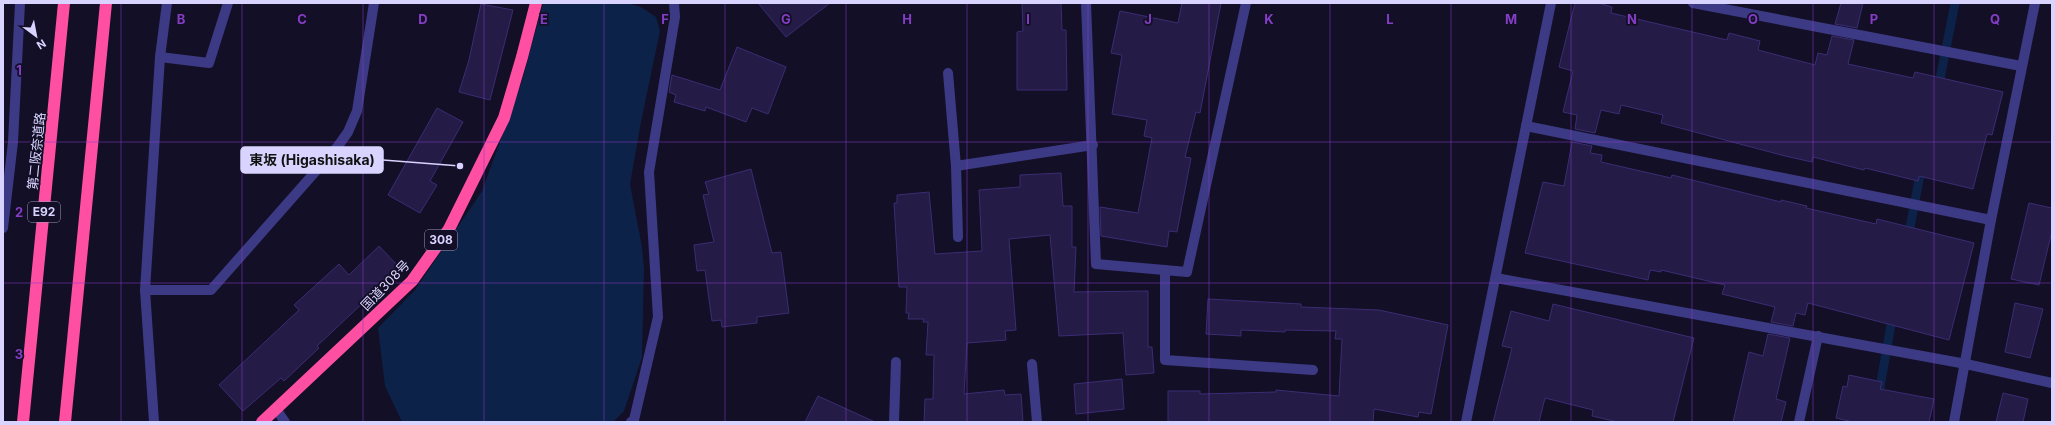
<svg xmlns="http://www.w3.org/2000/svg" width="2055" height="425" viewBox="0 0 2055 425" font-family="Inter,'Noto Sans JP',sans-serif">
  <style>
    .water { fill: #0c2248 }
    .lines { fill: none; stroke-linecap: round; stroke-linejoin: round }
    .stream { stroke: #0c2248; stroke-width: 9 }
    .building { fill: #241b47; stroke: #3b2d73 }
    .minor { stroke: #3d3a85; stroke-width: 10 }
    .highway { stroke: #ff4fa3; stroke-width: 12 }
    .grid { fill: none; stroke: #843dc5; stroke-width: 1; stroke-opacity: 0.55 }
    .labels { text-anchor: middle; stroke-width: 3.5; stroke-linejoin: round; paint-order: stroke }
    .shield { fill: #130f26; stroke: #9e99be; stroke-width: 1 }
    .shield-label { font-size: 12px; font-weight: bold; fill: #d9d4ff }
    .street-label { font-size: 13px; fill: #d9d4ff; stroke: #130f26 }
    .grid-label { font-size: 13px; text-anchor: middle; font-weight: bold; fill: #843dc5; stroke: #130f26; stroke-width: 3.5; stroke-linejoin: round; paint-order: stroke }
    .leader { fill: none; stroke: #d9d4ff; stroke-width: 1.5 }
    .callout-dot { fill: #d9d4ff; stroke: #130f26; stroke-width: 1.5 }
    .callout { fill: #d9d4ff; stroke: #d9d4ff; stroke-width: 1.5 }
    .callout-label { font-size: 14px; text-anchor: middle; font-weight: bold; fill: #111 }
  </style>
  <rect width="100%" height="100%" fill="#130f26"/>
  <!-- water -->
  <path class="water" d="M543 3H627L641 7 656 17 660 31 641 122 630 184 642 247 644 269 642 357 624 411 613 422H402L385 386 378 328 415 290 482 191 522 81Z"/>
  <g class="lines">
    <!-- stream -->
    <g class="stream">
      <path d="M1938 89 1955 3"/>
      <path d="M1908 238 1922 164"/>
      <path d="M1879 393 1893 313"/>
    </g>
  </g>
  <!-- building -->
  <g class="building">
    <path d="M758 3H830L786 37Z"/>
    <path d="M1022 3H1061L1062 30H1066L1067 90H1017V32L1023 31Z"/>
    <path d="M1182 3H1221L1200 113 1196 112 1185 157 1191 158 1177 232 1169 231 1167 247 1101 236 1100 207 1138 213 1152 138 1144 136 1147 120 1112 114 1122 55 1111 53 1120 11 1178 23Z"/>
    <path d="M1575 3H1598L1612 7 1611 13 1727 40 1729 33 1760 41 1758 50 1815 65 1818 53 1827 55 1832 36 1854 40 1848 64 1913 78 1915 72 2003 92 1992 135 1987 134 1973 189 1919 176 1918 181 1865 168 1864 170 1813 157 1812 162 1785 156 1661 123 1663 115 1621 105 1619 114 1601 110 1595 133 1575 129 1577 115 1563 112 1573 71 1559 67Z"/>
    <path d="M1841 3H1863L1857 28 1835 24Z"/>
    <path d="M481 4 513 10 490 100 459 92 469 60Z"/>
    <path d="M737 47 786 67 768 114 752 108 746 122 706 107 705 111 674 102 676 95 669 92 672 75 720 90Z"/>
    <path d="M437 108 463 122 430 181 437 185 420 213 388 195Z"/>
    <path d="M1572 142 1592 146 1590 153 1602 155 1601 162 1671 178 1672 175 1781 202V200L1807 206 1806 208 1876 224 1877 219 1974 243 1949 340 1808 303 1805 315 1796 313 1793 326 1771 322 1775 307 1722 294 1725 285 1661 270V272L1650 270 1648 280 1525 253 1543 182 1564 186Z"/>
    <path d="M751 169 772 253 781 252 789 313 757 317V323L722 327 721 320 712 321 705 270 697 271 694 245 714 242 703 195 709 194 705 182Z"/>
    <path d="M1061 173 1063 206H1072V247H1076L1074 292 1148 291V347H1152L1154 373 1126 375 1123 333 1059 336 1050 235 1009 239 1016 330 1005 331 1006 340 967 343 964 394 1004 390 1005 395 1021 394 1023 422H924L925 399H933L934 355H926L928 322H923L924 319H908L909 313H906L907 287H899L894 203H897V195L929 192 935 254 982 251 979 190 1020 187V175Z"/>
    <path d="M2029 203 2052 208V231L2039 285 2011 279Z"/>
    <path d="M379 246 400 268 317 346 319 348 284 381 281 378 243 411 219 385 299 310 294 305 339 264 349 275Z"/>
    <path d="M1208 299 1301 304V307L1379 310 1448 325 1431 414 1419 412 1418 417 1374 409 1373 422H1168V391H1200V394L1276 392V390L1339 396 1342 339H1335L1336 331 1285 330V332L1241 330V336L1206 334Z"/>
    <path d="M2015 303 2043 309 2030 358 2005 352Z"/>
    <path d="M1553 304 1694 338 1673 422H1618L1592 416 1593 410 1545 398 1539 422H1493L1512 348 1502 346 1511 311 1549 321Z"/>
    <path d="M1768 334 1790 338 1776 399 1786 402 1781 422H1733L1749 352 1763 356Z"/>
    <path d="M1849 375 1882 382 1880 389 1934 399 1929 422H1853L1836 418 1843 386 1847 387Z"/>
    <path d="M1122 379 1124 409 1076 414 1074 384Z"/>
    <path d="M2003 393 2028 399 2023 422H1996Z"/>
    <path d="M818 396 875 422H805Z"/>
  </g>
  <g class="lines">
    <!-- minor -->
    <g class="minor">
      <path d="M1086 3 1096 264 1187 272 1246 3"/>
      <path d="M1693 3 2021 66"/>
      <path d="M160 57 209 63 228 3"/>
      <path d="M948 73 956 166 958 237"/>
      <path d="M1526 126 1991 220"/>
      <path d="M956 166 1093 145"/>
      <path d="M3 228 13 142 20 3"/>
      <path d="M1165 270V360L1313 370"/>
      <path d="M1496 278 1966 364 2052 383"/>
      <path d="M145 290H211L338 146 348 132 357 111 374 3"/>
      <path d="M1032 364 1037 422"/>
      <path d="M276 409 285 422"/>
      <path d="M154 422 145 290 160 57 167 3"/>
      <path d="M631 422 634 420 658 317 649 172 675 17 674 3"/>
      <path d="M894 422 896 362"/>
      <path d="M1466 422 1551 3"/>
      <path d="M1799 422 1818 336"/>
      <path d="M1954 422 1991 220 2035 3"/>
    </g>
    <!-- highway -->
    <g class="highway">
      <path d="M23 422 64 3"/>
      <path d="M65 422 106 3"/>
      <path d="M262 422 412 281 449 229 504 118 522 57 536 3"/>
    </g>
  </g>
  <!-- grid -->
  <path class="grid" d="M121 3V422M242 3V422M363 3V422M484 3V422M604 3V422M725 3V422M846 3V422M967 3V422M1088 3V422M1209 3V422M1330 3V422M1451 3V422M1571 3V422M1692 3V422M1813 3V422M1934 3V422M3 142H2052M3 283H2052"/>
  <g class="labels">
    <!-- shield labels -->
    <g class="shield">
      <rect x="28" y="202" width="32" height="20" rx="3"/>
      <rect x="425" y="230" width="32" height="20" rx="3"/>
    </g>
    <g class="shield-label">
      <text x="44" y="216">E92</text>
      <text x="441" y="244">308</text>
    </g>
    <!-- street labels -->
    <g class="street-label">
      <text transform="translate(36 151) rotate(-84)" y="5">第二阪奈道路</text>
      <text transform="translate(385 285) rotate(-46)" y="5">国道308号</text>
    </g>
  </g>
  <g class="grid-label">
    <text x="181" y="24">B</text>
    <text x="302" y="24">C</text>
    <text x="423" y="24">D</text>
    <text x="544" y="24">E</text>
    <text x="665" y="24">F</text>
    <text x="786" y="24">G</text>
    <text x="907" y="24">H</text>
    <text x="1028" y="24">I</text>
    <text x="1148" y="24">J</text>
    <text x="1269" y="24">K</text>
    <text x="1390" y="24">L</text>
    <text x="1511" y="24">M</text>
    <text x="1632" y="24">N</text>
    <text x="1753" y="24">O</text>
    <text x="1874" y="24">P</text>
    <text x="1995" y="24">Q</text>
    <text x="19" y="75">1</text>
    <text x="19" y="217">2</text>
    <text x="19" y="359">3</text>
  </g>
  <!-- callouts -->
  <path class="leader" d="M460 166L383 160"/>
  <circle class="callout-dot" cx="460" cy="166" r="4"/>
  <rect class="callout" x="241" y="147" width="142" height="26" rx="4"/>
  <g class="callout-label">
    <text x="312" y="165">東坂 (Higashisaka)</text>
  </g>
  <!-- border -->
  <rect width="2055" height="425" fill="none" stroke="#d9d4ff" stroke-width="8"/>
  <!-- north arrow -->
  <g transform="translate(36 36) rotate(148)" stroke="#130f26" stroke-width="3" paint-order="stroke">
  <path d="M0-3L7 15L0 10L-7 15Z" fill="#d9d4ff"/>
  <text y="-6" font-size="11" font-weight="bold" text-anchor="middle" fill="#d9d4ff">N</text>
  </g>
</svg>
